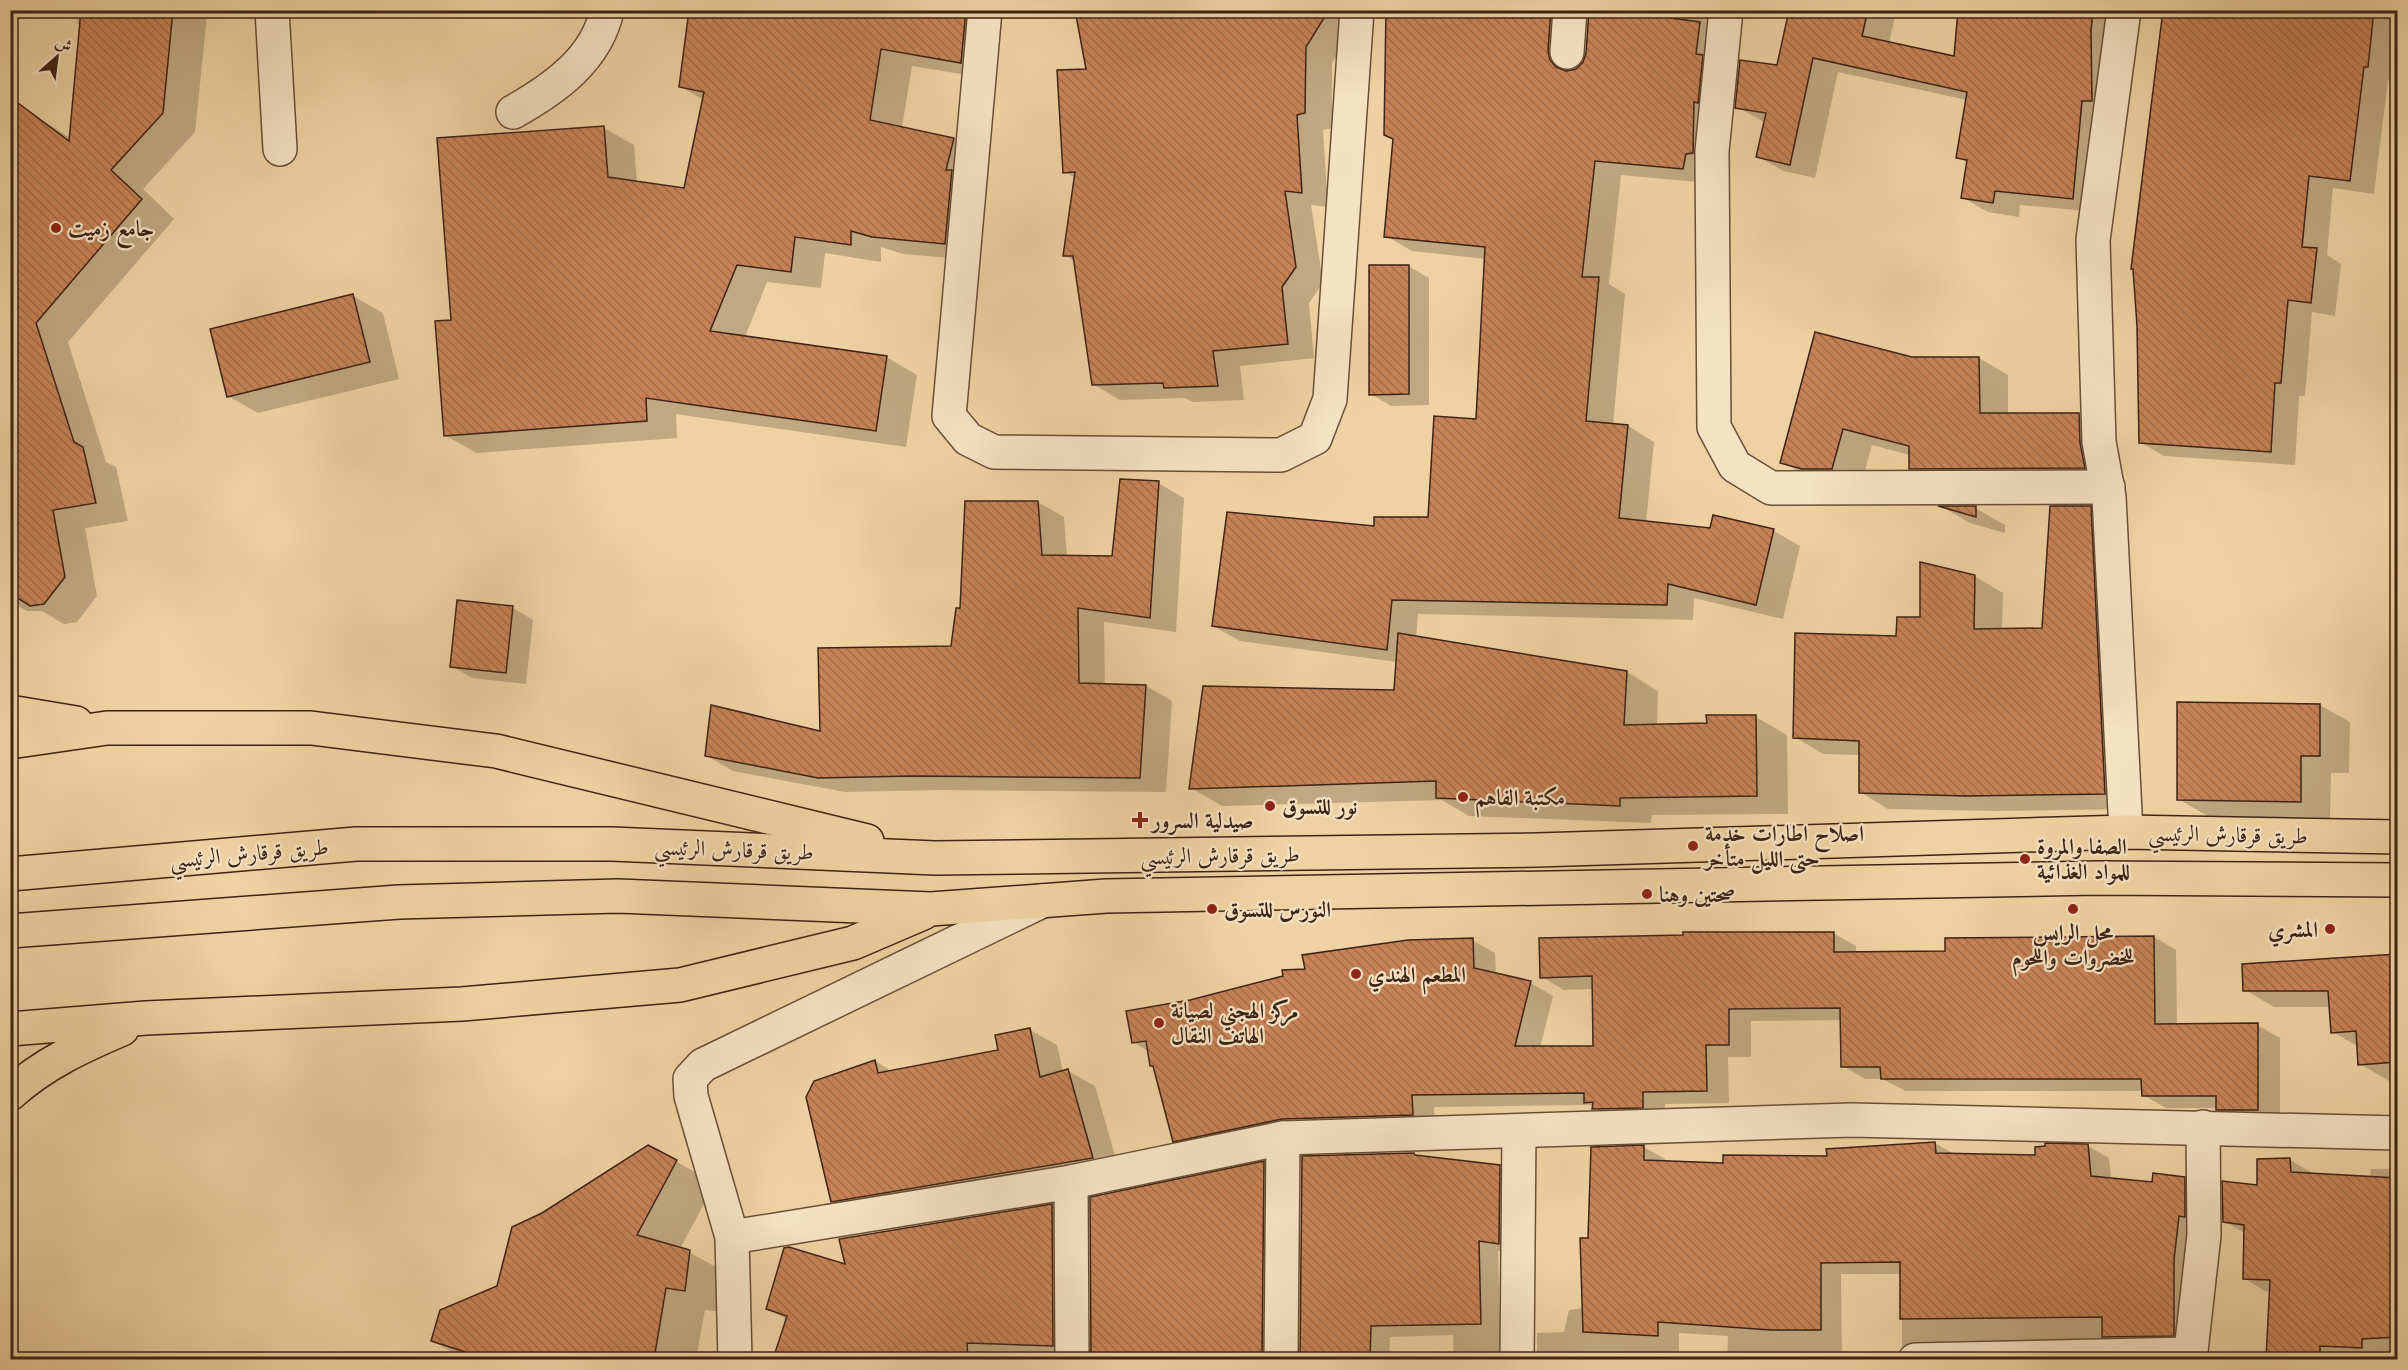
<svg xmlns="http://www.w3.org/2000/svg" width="2408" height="1370" viewBox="0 0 2408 1370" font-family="'Old Standard TT',Amiri,serif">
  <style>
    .shadow { fill: #0003 }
    .building { fill: url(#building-back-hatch); stroke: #3c2314; stroke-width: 1.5 }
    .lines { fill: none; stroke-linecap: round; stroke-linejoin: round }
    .street-casing { stroke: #694f38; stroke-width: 36 }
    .primary-casing { stroke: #3c2314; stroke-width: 36 }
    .street { stroke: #f5e2c3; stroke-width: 33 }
    .primary { stroke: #efd2a3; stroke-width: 33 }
    .poi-dot { fill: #8f2418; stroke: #f5e2c3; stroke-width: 2 }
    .labels { text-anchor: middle; stroke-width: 4.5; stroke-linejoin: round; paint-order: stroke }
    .poi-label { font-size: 22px; font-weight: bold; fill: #3c2314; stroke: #f5e2c3; text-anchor: start }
    .street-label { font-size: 22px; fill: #3c2314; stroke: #f5e2c3 }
  </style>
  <defs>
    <pattern id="building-back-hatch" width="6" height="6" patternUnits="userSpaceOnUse" patternTransform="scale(1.5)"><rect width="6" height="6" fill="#c78357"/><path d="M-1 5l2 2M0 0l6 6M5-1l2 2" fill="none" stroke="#a36b47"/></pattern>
  </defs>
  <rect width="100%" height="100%" fill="#efd2a3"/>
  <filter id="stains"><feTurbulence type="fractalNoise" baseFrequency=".00333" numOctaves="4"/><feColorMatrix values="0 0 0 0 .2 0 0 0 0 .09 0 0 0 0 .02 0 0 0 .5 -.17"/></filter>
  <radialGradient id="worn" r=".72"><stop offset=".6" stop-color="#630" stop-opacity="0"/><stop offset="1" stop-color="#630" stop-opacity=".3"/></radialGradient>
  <!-- shadow -->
  <g class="shadow">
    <path d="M78 10H197L207 16 195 132 143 189 174 219 68 342 106 462 116 467 128 521 85 528 97 596 77 622 64 624 42 611H27L10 601V120L22 107 70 138 81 26 77 23Z"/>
    <path d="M691 10H988L991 79 912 66 902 127 953 139 983 156 975 260 903 254 881 247V262L825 253 821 288 767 282 745 337 886 357 917 375 906 447 676 414 677 438 476 453 445 435 452 322 604 128 634 145 637 183 685 190 704 100 681 87Z"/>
    <path d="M1076 10H1351L1352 31 1332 63V128L1323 130 1328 207 1311 205 1323 283 1309 303 1314 358 1240 366 1244 400 1193 402 1185 398 1120 400 1093 384 1076 262 1064 255 1076 178 1065 172 1088 70Z"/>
    <path d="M1389 10H1585L1575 71 1583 64 1587 54 1590 10H1735L1709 183 1621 175 1609 284 1625 294 1613 425 1628 426 1654 442 1646 522 1711 530 1714 517 1774 531 1800 546 1783 619 1694 598 1693 620 1418 614 1416 638 1627 672 1658 691 1657 725 1708 724 1756 717 1787 735 1788 814 1652 815 1651 823 1469 816 1442 800 1222 806 1191 788 1395 692 1397 662 1240 641 1213 626 1375 528 1430 518 1478 421 1486 259 1412 251 1386 236 1395 139Z"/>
    <path d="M1790 10H1896L1889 44 1955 58 1960 10H2120L2098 212 2020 205 2019 217 1988 212 1962 197 1968 163 1958 157 1967 100 1838 72 1815 178 1784 171 1758 157 1766 123 1737 107 1778 67Z"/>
    <path d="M2164 10H2398V41L2392 80H2388L2374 194 2333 188 2327 255 2341 264 2335 316 2312 312 2305 396H2299L2295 465 2164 456 2140 442Z"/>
    <path d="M1408 266 1429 278V405L1391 406 1371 394Z"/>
    <path d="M353 296 383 313 399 379 258 413 228 396Z"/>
    <path d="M1979 358 2008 375V415L2079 414 2108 431 2113 484 1940 485 1911 468 1910 455 1872 445 1861 485 1811 479 1782 462 1912 359Z"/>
    <path d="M1158 483 1184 498 1176 632 1104 622 1105 685 1146 686 1172 701 1166 792 941 790 845 792 733 771 706 755 821 733 953 647 961 610 1038 502 1064 517 1067 557 1113 558Z"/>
    <path d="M2090 507 2118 524 2133 809 1995 811 1888 809 1860 792 1861 755 1823 754 1795 737 1898 637 1974 576 2003 593 2002 630 2044 629Z"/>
    <path d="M1944 508H1975L2005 525V533L1970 523Z"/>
    <path d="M513 608 533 620 526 684 472 678 452 666Z"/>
    <path d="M2320 705 2350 722 2349 773H2331L2330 818 2208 816 2178 799Z"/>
    <path d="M1833 933 1856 946V953H1946V939L2154 937 2176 950 2177 1026 2257 1025 2280 1038V1122H2240L2217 1108H2166L2143 1095V1091H1905L1883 1079H1865L1843 1066 1842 1020 1751 1021V1057H1728L1729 1103 1665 1104V1120L1616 1122 1591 1105 1434 1107 1435 1127 1197 1154 1175 1141 1150 1052 1133 1042 1191 1001 1306 971 1472 940 1495 953 1496 974 1531 983 1553 996 1540 1048 1595 1047 1594 989 1564 990 1542 977Z"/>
    <path d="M2398 955V1080L2389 1081 2360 1064 2359 1047 2333 1032 2331 1007H2274L2245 990 2244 966Z"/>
    <path d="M1030 1030 1057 1045 1063 1072 1068 1071 1095 1086 1120 1173 860 1217 832 1201 875 1061 893 1072 1000 1051Z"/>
    <path d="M1935 1143 1956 1155 2037 1156 2088 1146 2109 1158 2111 1179 2154 1184 2184 1178 2205 1190 2195 1347 1922 1360 1902 1348V1274H1841L1842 1360H1727L1728 1336 1679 1333V1360H1537V1333L1564 1332 1569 1310 1584 1308 1589 1239 1644 1147 1665 1159V1162L1724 1164 1828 1157Z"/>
    <path d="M648 1146 715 1183 680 1249 689 1252 728 1274 723 1312 705 1310 696 1360H465L433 1341 498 1287 542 1215Z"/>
    <path d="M1414 1154 1419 1157 1499 1167 1519 1178 1518 1254 1498 1251 1500 1336 1519 1347V1360H1454L1453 1335 1390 1337 1389 1360H1301L1303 1158Z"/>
    <path d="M2290 1160 2311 1172V1175L2370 1178 2371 1169H2398V1359L2341 1357V1360H2219L2220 1352 2268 1354 2271 1291H2265L2245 1279V1233L2224 1221Z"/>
    <path d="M1264 1163 1283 1174 1281 1360H1092L1091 1198Z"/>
    <path d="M1052 1206 1071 1217 1072 1360H775L788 1320 768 1309 847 1266 841 1240Z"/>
  </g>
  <!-- building -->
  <g class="building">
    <path d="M81 10H173L163 113 111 170 142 199 36 323 74 442 83 447 96 503 53 510 65 577 44 604 30 606 10 593V97L69 141Z"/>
    <path d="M689 10H966L961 63 881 49 870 120 954 138 946 170H952L945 244 872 237 851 231V245L795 237 791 272 737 265 710 331 887 356 876 431 646 398 647 421 444 436 435 321 451 320 437 138 604 126 608 177 684 188 704 92 679 87Z"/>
    <path d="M1075 10H1329L1306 47 1305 113 1297 115 1302 193 1285 191 1296 267 1282 287 1288 344 1213 351 1218 386 1164 388 1163 383 1092 385 1073 256H1063L1075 172 1063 173 1057 70 1086 69Z"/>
    <path d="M1386 10H1551L1548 51 1550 60 1556 67 1566 71 1576 69 1583 62 1586 53 1589 10H1612L1700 22 1696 54 1703 55 1698 103 1694 102 1693 153 1686 154 1683 169 1595 161 1582 277H1599L1586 421 1628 425 1619 518 1710 528 1713 515 1774 529 1756 605 1668 584 1667 605 1392 600 1387 650 1212 626 1227 512 1374 526V517H1428L1434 416 1476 419 1485 247 1384 237 1393 139 1384 135Z"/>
    <path d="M1789 10H1868L1862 36 1954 56 1958 10H2093L2091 31 2092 101H2082L2073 199 1995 191 1993 203 1961 198 1967 160 1956 158 1967 92 1813 58 1790 165 1756 157 1766 113 1735 108 1740 60 1777 65Z"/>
    <path d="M2163 10H2374L2368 67H2364L2350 181 2309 176 2302 247 2317 248 2311 303 2288 300 2281 383H2275L2271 452 2139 443 2137 326 2133 269H2131Z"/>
    <path d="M1369 265H1409V394L1369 395Z"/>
    <path d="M353 294 370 362 227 397 210 329Z"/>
    <path d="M1815 332 1912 357H1979L1980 413H2079L2080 443 2085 468 1909 469V446L1843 429 1832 469H1802L1780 463Z"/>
    <path d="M1120 479 1159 481 1150 618 1078 608 1079 683 1146 685 1140 778 913 776 818 778 705 756 711 705 820 731 818 648 951 646 956 608H960L965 501H1038L1042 555 1112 556Z"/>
    <path d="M1938 506H1976V517Z"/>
    <path d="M2050 506H2091L2105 794 1966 796 1859 793V741L1793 738 1795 633 1896 636 1897 617H1920V562L1975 575 1974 629 2042 628Z"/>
    <path d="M457 600 513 606 506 673 450 667Z"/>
    <path d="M1398 633 1627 671 1624 725 1707 723 1706 715H1756L1757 796 1620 798V806L1436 798V781L1189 789 1203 686 1394 690Z"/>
    <path d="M2177 702 2320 704V756H2301V802L2177 800Z"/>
    <path d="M1683 932H1834V952L1945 951V938L2154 936 2155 1024 2258 1023V1110H2216V1096H2142L2141 1079H1881L1880 1067H1841L1840 1008 1729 1009V1045H1706L1707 1091 1643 1092V1108L1592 1109 1593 1102 1584 1103V1093L1412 1095 1413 1115 1282 1119 1173 1142 1153 1066H1150L1146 1041 1132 1043 1126 1011 1190 1000 1283 976 1282 970 1305 969 1302 955 1408 940 1473 938 1474 968 1531 981 1515 1046H1593L1592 976 1540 978 1539 938 1683 935Z"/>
    <path d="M2397 954V1062L2358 1065 2356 1031 2331 1033 2328 991H2243L2242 964Z"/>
    <path d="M1030 1028 1040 1077 1068 1069 1093 1158 831 1202 806 1097 814 1081 875 1060 878 1073 998 1050 995 1035Z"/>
    <path d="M1935 1142 1936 1153 2035 1155V1147L2045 1146V1143L2088 1144 2091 1176 2152 1182 2153 1173 2185 1177V1217L2179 1216 2174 1260V1336L2102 1337V1317L1900 1319V1262L1821 1263V1330H1771L1658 1322V1336L1583 1332 1580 1238H1588L1591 1147 1644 1145V1160L1723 1163V1155L1827 1156 1826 1149Z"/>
    <path d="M648 1145 677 1160 637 1235 690 1250 685 1291 666 1288 654 1359H487L431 1341 440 1310 497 1286 512 1227 542 1213Z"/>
    <path d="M1414 1153 1415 1155 1500 1165 1499 1244 1479 1241 1481 1324 1371 1326 1370 1359H1300L1302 1156Z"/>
    <path d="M2290 1158 2291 1172 2397 1178 2394 1229 2397 1230V1337L2362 1339V1348L2320 1346V1359H2266L2270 1280 2243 1279 2244 1225 2223 1222 2222 1181 2257 1185V1159Z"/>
    <path d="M1264 1161 1262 1359H1091L1090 1197Z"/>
    <path d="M1052 1204 1053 1346 967 1343 968 1359H773L787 1316 766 1309 784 1248 789 1247 845 1264 839 1239Z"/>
  </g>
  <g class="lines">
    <defs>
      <g id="street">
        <path d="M272 10 280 149"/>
        <path d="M985 10 949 416 968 439 994 452 1281 455 1315 438 1330 399 1357 10"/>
        <path d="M1726 10 1712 151 1714 427 1735 466 1771 488 2108 487"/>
        <path d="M2124 10 2093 240 2099 442 2109 497 2126 832"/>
        <path d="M1567 52 1570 10"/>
        <path d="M513 112C554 89 597 59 607 10"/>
        <path d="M1071 1182 1072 1360"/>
        <path d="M732 1237 1071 1182 1283 1138 1852 1120 2398 1133"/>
        <path d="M735 1360 732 1237 691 1096 690 1079 703 1065 1042 901"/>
        <path d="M1281 1360 1283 1138"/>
        <path d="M1517 1360 1519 1131"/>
        <path d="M1915 1360 2189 1354"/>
        <path d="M2190 1360 2204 1235 2203 1127"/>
      </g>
      <g id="primary">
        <path d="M10 712 76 723"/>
        <path d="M10 742 107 728H311L496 751 867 841"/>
        <path d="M10 874 356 844H612L935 858 1537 850 2126 832 2398 837"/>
        <path d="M10 931 399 902 618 896 931 909 1106 896 2097 878 2398 880"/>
        <path d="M10 1029 146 1018 462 1004 680 985 853 943 923 913"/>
        <path d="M10 1094C43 1064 82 1046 122 1029"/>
      </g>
    </defs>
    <!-- street casing -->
    <use href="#street" class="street-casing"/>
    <!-- primary casing -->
    <use href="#primary" class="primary-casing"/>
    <!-- street -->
    <use href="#street" class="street"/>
    <!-- primary -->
    <use href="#primary" class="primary"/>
  </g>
  <!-- markers -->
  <g class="poi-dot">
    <circle cx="56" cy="228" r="6"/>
    <circle cx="1463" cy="797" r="6"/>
    <circle cx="1270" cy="806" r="6"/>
    <path d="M1137 811h6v6h6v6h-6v6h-6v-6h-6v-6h6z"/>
    <circle cx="1693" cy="846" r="6"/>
    <circle cx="2025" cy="859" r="6"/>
    <circle cx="1647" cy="894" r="6"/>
    <circle cx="1212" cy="909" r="6"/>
    <circle cx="2073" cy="909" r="6"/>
    <circle cx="2330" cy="929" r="6"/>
    <circle cx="1356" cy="974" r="6"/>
    <circle cx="1159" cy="1023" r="6"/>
  </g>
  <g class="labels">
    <!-- poi labels -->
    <g class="poi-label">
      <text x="68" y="236">جامع زميت</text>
      <text x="1475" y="805">مكتبة الفاهم</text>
      <text x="1282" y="814">نور للتسوق</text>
      <text x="1152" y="828">صيدلية السرور</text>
      <text x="1705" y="841">اصلاح اطارات خدمة<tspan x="1705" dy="25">حتى الليل متأخر</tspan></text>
      <text x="2037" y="854">الصفا والمروة<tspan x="2037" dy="25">للمواد الغذائية</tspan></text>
      <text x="1659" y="902">صحتين وهنا</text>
      <text x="1224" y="917">النورس للتسوق</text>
      <text x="2318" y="937" text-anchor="end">المشري</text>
      <text x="2073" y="940" text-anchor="middle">محل الرايس<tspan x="2073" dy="25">للخضروات واللحوم</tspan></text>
      <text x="1368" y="982">المطعم الهندي</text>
      <text x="1171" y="1018">مركز الهجني لصيانة<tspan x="1171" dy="25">الهاتف النقال</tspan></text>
    </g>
    <!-- street labels -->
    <g class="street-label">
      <text transform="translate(2228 834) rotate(1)" y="8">طريق قرقارش الرئيسي</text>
      <text transform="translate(734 849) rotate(2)" y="8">طريق قرقارش الرئيسي</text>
      <text transform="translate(249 853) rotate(-5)" y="8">طريق قرقارش الرئيسي</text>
      <text transform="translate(1220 855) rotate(-1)" y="8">طريق قرقارش الرئيسي</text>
    </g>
  </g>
  <!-- margin -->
  <rect width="2408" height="1370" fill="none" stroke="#efd2a3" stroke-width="36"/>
  <rect x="12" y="12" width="2384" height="1346" fill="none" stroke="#3c2314" stroke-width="3"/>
  <rect x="18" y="18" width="2372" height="1334" fill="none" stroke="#3c2314" stroke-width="1.5"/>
  <!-- north arrow -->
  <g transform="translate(57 57) rotate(28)" stroke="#f5e2c3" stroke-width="4.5" paint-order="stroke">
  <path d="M0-4.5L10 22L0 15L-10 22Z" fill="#3c2314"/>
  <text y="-9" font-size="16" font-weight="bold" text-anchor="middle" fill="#3c2314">ش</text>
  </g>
  <rect width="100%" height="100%" filter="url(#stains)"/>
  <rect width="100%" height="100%" fill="url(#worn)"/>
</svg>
